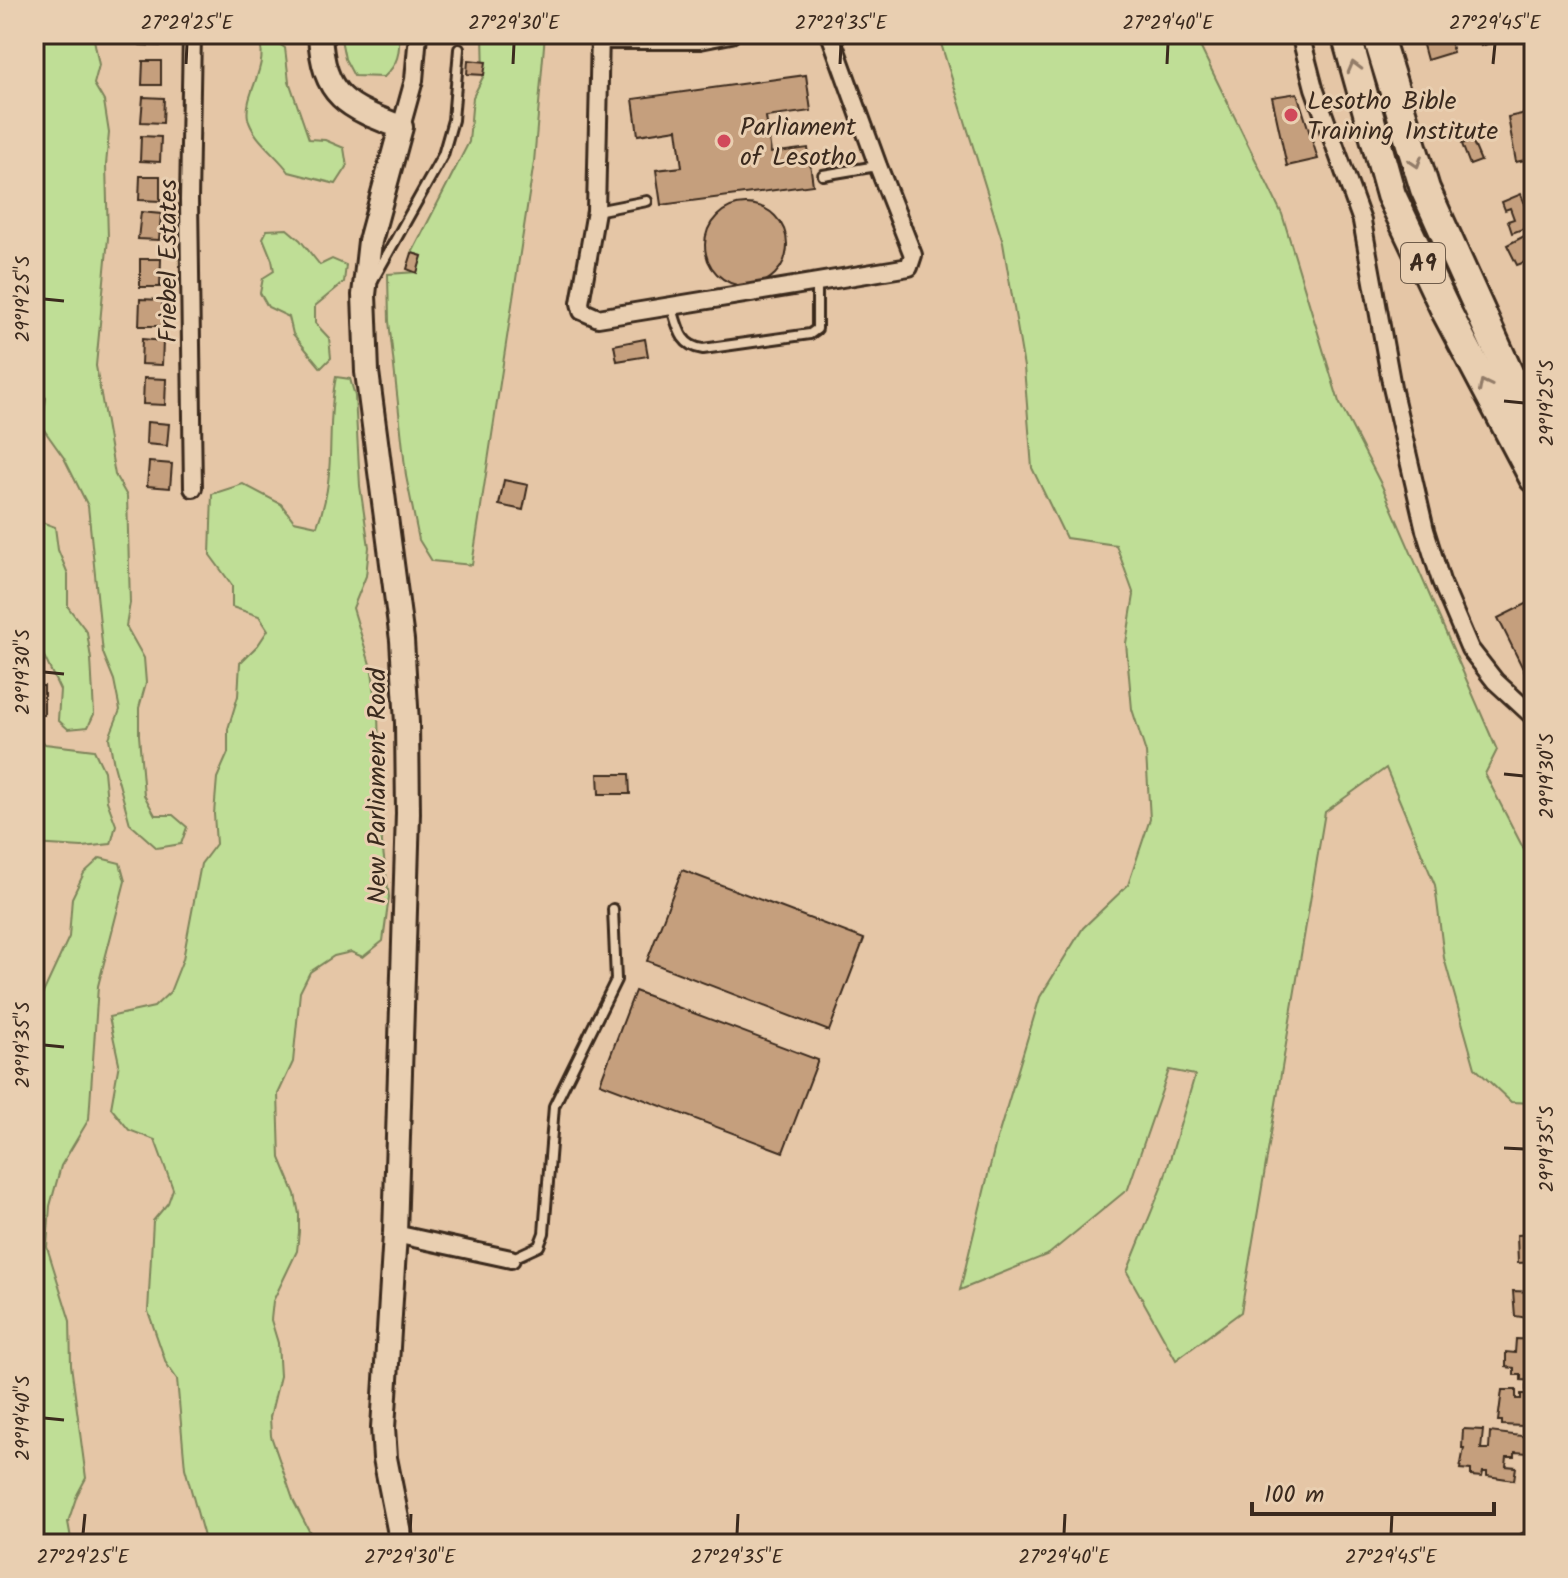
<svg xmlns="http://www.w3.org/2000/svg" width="1568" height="1578" viewBox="0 0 1568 1578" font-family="Kalam,sans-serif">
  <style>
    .green { fill: #bfde96; stroke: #7d845a; stroke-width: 2 }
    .building { fill: #c59f7d; stroke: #3b2a1e; stroke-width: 2 }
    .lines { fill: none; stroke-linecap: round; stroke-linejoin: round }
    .lane-casing { stroke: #3b2a1e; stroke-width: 14 }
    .street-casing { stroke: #3b2a1e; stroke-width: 22 }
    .secondary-casing { stroke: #3b2a1e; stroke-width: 28 }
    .highway-casing { stroke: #3b2a1e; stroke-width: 34 }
    .lane { stroke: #e9cfb1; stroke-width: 8 }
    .street { stroke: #e9cfb1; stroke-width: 16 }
    .secondary { stroke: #e9cfb1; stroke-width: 22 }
    .highway { stroke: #e9cfb1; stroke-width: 28 }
    .oneway { stroke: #927c68 }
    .ticks { fill: none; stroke: #3b2a1e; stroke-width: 3 }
    .poi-dot { fill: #d1495b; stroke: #e9cfb1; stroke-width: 3 }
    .labels { text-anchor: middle; stroke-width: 6; stroke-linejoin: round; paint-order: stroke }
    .shield { fill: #e9cfb1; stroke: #6f5c4a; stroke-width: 2 }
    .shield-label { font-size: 24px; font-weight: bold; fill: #3b2a1e }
    .poi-label { font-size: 26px; fill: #3b2a1e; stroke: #e9cfb1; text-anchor: start }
    .street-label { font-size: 26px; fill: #3b2a1e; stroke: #e9cfb1 }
    .neatline { fill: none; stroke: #3b2a1e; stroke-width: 3 }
    .ticks-label { font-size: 20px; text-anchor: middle; fill: #3b2a1e }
  </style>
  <rect width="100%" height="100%" fill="#e5c6a6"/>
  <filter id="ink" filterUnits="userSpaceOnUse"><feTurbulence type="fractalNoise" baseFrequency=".0125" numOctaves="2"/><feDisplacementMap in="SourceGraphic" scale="16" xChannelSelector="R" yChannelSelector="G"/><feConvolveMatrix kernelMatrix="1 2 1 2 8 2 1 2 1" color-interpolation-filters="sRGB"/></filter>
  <g filter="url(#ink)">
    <!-- green -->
    <g class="green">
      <path d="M34 34H93L99 65 94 84 104 101 109 133 106 165 108 238 96 366 115 475 127 496 130 603 126 626 144 658 146 683 139 708V735L144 795 155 815H173L187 827 181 844 157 848 130 824 114 765 109 738 120 710 114 680 103 653 88 506 64 458 42 427 46 398 34 383Z"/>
      <path d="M255 34H276L278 43 285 48 289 81 309 139 325 140 344 148 347 167 336 184 289 172C277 155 252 138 248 118 243 92 275 61 255 34Z"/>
      <path d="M340 34H399C400 53 398 64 384 77L354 76 345 59Z"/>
      <path d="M483 34H545L534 162 472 565 432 561 419 540 406 476 389 321 388 274 417 272 422 256 412 253 469 142 473 97 484 75Z"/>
      <path d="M938 34H1194L1282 214 1339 402 1382 486 1497 750 1485 774 1534 869V1103L1511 1102 1475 1068 1444 958 1435 885 1386 768 1325 812 1241 1312 1176 1360 1127 1272 1163 1183 1195 1075 1169 1070 1128 1189 1049 1254 960 1290 995 1146 1040 997 1083 928 1128 885 1150 819 1146 753 1132 709 1126 643 1134 595 1116 545 1066 538 1032 468 1024 367 1003 243Z"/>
      <path d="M287 229 300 240 320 265 332 259 346 265 344 282 315 306V323L329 338 331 358 321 368 293 334 289 317 268 307 260 293 263 278 274 271 272 260 263 238 267 230Z"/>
      <path d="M336 377 350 379 355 396 360 486 369 547 366 576 353 608 372 671 378 715 382 843 389 897 383 941 363 957 351 952 334 956 310 972 300 992 293 1062 278 1094 280 1158 295 1194 299 1214V1232L297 1251 273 1301 271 1320 278 1343 280 1376 270 1417 271 1436 294 1502 316 1544H206L185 1468 177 1379 166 1363 148 1311 153 1221 168 1203 173 1189 155 1140 129 1130 111 1108 119 1063 109 1017 154 1007 170 992 183 959 201 864 216 844 214 814 217 778 228 753V729L238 696 240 663 258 645 268 630 259 616 232 607V585L210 555 212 494 243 484 281 504 294 521 317 526C338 473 325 429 336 377Z"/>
      <path d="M36 520 55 527 58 550 68 574V607L87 632 91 659 94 714 88 727 68 729 58 720 60 690 41 650 34 610Z"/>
      <path d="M37 734 45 744 94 750 104 771 107 801 116 825 111 844 82 847 34 844V735Z"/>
      <path d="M100 858 120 863 125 881 98 986 89 1119 61 1166 50 1206 47 1247 70 1321 71 1365 86 1478 77 1495 68 1522 72 1544H34V1071L43 993 69 937 72 898 84 873Z"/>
    </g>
    <!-- building -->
    <g class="building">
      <path d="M140 34H162V46L140 45Z"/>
      <path d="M1420 34H1448L1453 52 1427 60Z"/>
      <path d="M1477 34H1508L1509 37 1481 46Z"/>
      <path d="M468 60 486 62 484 75 467 74Z"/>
      <path d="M143 61H161V85H142Z"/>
      <path d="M806 75 811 111 766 117 771 153 808 148 813 185 661 205 656 170 682 167 677 129 638 135 633 99Z"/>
      <path d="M1297 93 1318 159 1287 166 1272 97Z"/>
      <path d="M143 97 164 98 163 123 141 122Z"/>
      <path d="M1531 112 1534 130V158L1516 162 1508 117Z"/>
      <path d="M141 136 161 137 160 162 140 161Z"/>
      <path d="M1472 140 1481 161 1470 165 1462 144Z"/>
      <path d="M140 176H160V201L139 200Z"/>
      <path d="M1521 194 1533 225 1512 233 1508 221 1514 219 1510 208 1505 210 1502 202Z"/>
      <circle cx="746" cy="245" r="41"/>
      <path d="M141 212 161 214 159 240 138 239Z"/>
      <path d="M1534 231V281L1525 262 1517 265 1507 245Z"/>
      <path d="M412 253 422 256 417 273 407 269Z"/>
      <path d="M140 259H161L160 287H140Z"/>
      <path d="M140 299 162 300V326H139Z"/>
      <path d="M142 339 163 341 162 365 141 364Z"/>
      <path d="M645 339 648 356 617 361 614 345Z"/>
      <path d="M144 378 166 379 165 405 143 404Z"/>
      <path d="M147 422 169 424 167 446 146 444Z"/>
      <path d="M149 462 172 464 170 488 147 486Z"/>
      <path d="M504 480 528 485 523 510 499 505Z"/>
      <path d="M1530 602 1534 611V691L1498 618Z"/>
      <rect x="34" y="686" width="10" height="29"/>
      <path d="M598 774H629L630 794H599Z"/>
      <path d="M682 870 864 939 829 1031 647 961Z"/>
      <path d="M635 991 818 1060 783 1152 600 1083Z"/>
      <path d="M1534 1234V1262L1518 1263 1517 1235Z"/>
      <path d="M1513 1291 1534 1292V1319L1515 1316Z"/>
      <path d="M1516 1339 1534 1340V1381L1521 1380V1375H1514V1368L1506 1367V1352L1515 1353Z"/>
      <path d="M1526 1385 1534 1386V1426H1529V1421L1524 1420 1523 1426 1502 1425V1421H1498L1502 1390H1516V1399H1521V1394H1526Z"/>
      <path d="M1463 1429 1483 1430 1481 1449H1489L1490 1432 1530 1437 1528 1453 1515 1452V1457H1507L1506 1466 1516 1467 1514 1480 1487 1476V1472H1483L1482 1477 1471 1476V1470L1460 1469 1464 1448H1462Z"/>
    </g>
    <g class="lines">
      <defs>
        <g id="lane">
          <path d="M823 175 877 166"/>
          <path d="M596 211 647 201"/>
          <path d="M373 280 443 155 453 120 459 49"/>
          <path d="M672 308C678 327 680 346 703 349L810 334 817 329V282"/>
          <path d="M511 1259 539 1246 544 1233 554 1106 616 980 613 909"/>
        </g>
        <g id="street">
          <path d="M192 34 189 200 193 488"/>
          <path d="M600 34 596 211 580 303 582 311 598 318 909 267 913 255 878 166 830 34"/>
          <path d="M1300 34 1314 88 1362 221 1392 387 1425 530 1441 581 1470 649 1495 681 1534 717"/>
          <path d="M600 40H700L731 34"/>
          <path d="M401 127 414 80 418 34"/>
          <path d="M395 1234 511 1259"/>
        </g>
        <g id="secondary">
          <path d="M320 34C323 97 347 107 401 127L370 241 364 295 367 372 402 640 407 723 408 813 395 1234 383 1428 385 1458 402 1544"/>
          <path d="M1529 1544 1534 1542"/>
        </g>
        <g id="highway">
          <path d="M1346 34 1391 195 1446 311 1534 478"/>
          <path d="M1377 34 1425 189 1534 430"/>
        </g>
      </defs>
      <!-- lane casing -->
      <use href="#lane" class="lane-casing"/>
      <!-- street casing -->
      <use href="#street" class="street-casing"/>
      <!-- secondary casing -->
      <use href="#secondary" class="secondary-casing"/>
      <!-- highway casing -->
      <use href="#highway" class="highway-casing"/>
      <!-- lane -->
      <use href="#lane" class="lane"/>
      <!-- street -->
      <use href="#street" class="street"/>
      <!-- secondary -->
      <use href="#secondary" class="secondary"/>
      <!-- highway -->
      <use href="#highway" class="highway"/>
    </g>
    <!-- one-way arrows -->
    <defs><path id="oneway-chevron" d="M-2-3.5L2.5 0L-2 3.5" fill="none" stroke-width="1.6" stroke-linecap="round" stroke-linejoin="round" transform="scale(2)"/></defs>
    <g class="oneway">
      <use href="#oneway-chevron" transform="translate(1354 67) rotate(-105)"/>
      <use href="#oneway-chevron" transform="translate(1416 162) rotate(72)"/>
      <use href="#oneway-chevron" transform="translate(1484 385) rotate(-117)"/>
    </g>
  </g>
  <!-- ticks -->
  <path class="ticks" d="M186 64 187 44M513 64 514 44M840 64 841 44M1167 64 1168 44M1493 64 1495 44M44 299 64 301M1504 401 1524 403M44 672 64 674M1504 774 1524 776M44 1045 64 1047M1504 1148 1524 1149M44 1418 64 1420M83 1534 85 1514M410 1534 411 1514M737 1534 738 1514M1064 1534 1065 1514M1391 1534 1392 1514"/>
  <!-- markers -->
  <g class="poi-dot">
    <circle cx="1291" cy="115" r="8"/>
    <circle cx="724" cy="141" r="8"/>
  </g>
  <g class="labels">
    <!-- shield labels -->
    <rect class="shield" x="1401" y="243" width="44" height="40" rx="6"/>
    <g class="shield-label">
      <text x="1423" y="271">A9</text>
    </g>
    <!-- poi labels -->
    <g class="poi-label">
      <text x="1307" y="109">Lesotho Bible<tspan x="1307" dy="30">Training Institute</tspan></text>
      <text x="740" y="135">Parliament<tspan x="740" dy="30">of Lesotho</tspan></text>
    </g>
    <!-- street labels -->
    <g class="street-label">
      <text transform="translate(167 261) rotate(-90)" y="9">Friebel Estates</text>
      <text transform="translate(376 786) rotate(-90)" y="9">New Parliament Road</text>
    </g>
  </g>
  <!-- margin -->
  <rect width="1568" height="1578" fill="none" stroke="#e9cfb1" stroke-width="88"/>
  <!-- scale -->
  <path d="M1252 1502v12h242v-12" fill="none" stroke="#3b2a1e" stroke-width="4"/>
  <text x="1264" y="1502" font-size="24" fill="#3b2a1e" stroke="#e9cfb1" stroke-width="6" paint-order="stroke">100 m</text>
  <rect x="44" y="44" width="1480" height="1490" class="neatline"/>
  <g class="ticks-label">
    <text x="187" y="29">27°29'25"E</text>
    <text x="514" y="29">27°29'30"E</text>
    <text x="841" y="29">27°29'35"E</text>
    <text x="1168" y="29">27°29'40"E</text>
    <text x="1495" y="29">27°29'45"E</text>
    <text transform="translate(22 299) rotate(-90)" y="7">29°19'25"S</text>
    <text transform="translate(1546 403) rotate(-90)" y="7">29°19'25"S</text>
    <text transform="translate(22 672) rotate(-90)" y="7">29°19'30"S</text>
    <text transform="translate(1546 776) rotate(-90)" y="7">29°19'30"S</text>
    <text transform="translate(22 1045) rotate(-90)" y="7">29°19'35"S</text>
    <text transform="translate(1546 1149) rotate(-90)" y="7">29°19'35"S</text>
    <text transform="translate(22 1418) rotate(-90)" y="7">29°19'40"S</text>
    <text x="83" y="1563">27°29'25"E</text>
    <text x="410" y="1563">27°29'30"E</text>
    <text x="737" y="1563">27°29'35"E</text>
    <text x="1064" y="1563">27°29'40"E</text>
    <text x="1391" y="1563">27°29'45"E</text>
  </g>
</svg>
